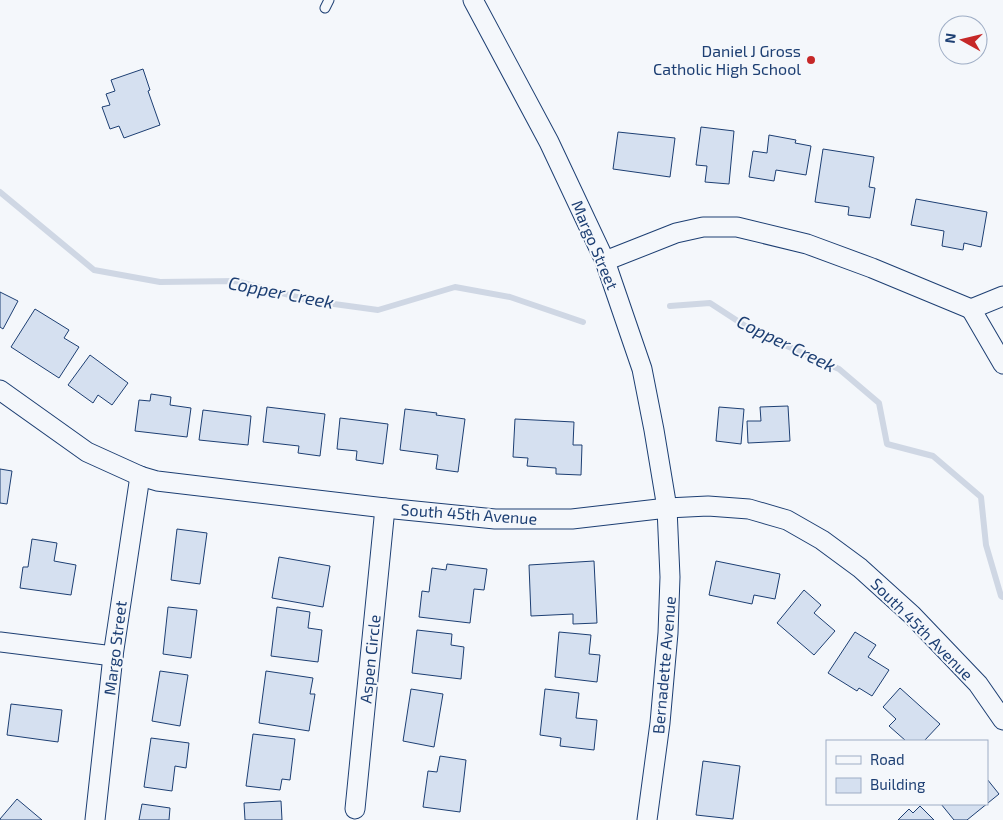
<svg xmlns="http://www.w3.org/2000/svg" width="1003" height="820" viewBox="0 0 1003 820" font-family="'Exo 2',sans-serif">
  <style>
    .lines { fill: none; stroke-linecap: round; stroke-linejoin: round }
    .stream { stroke: #cfd7e4; stroke-width: 6 }
    .building { fill: #d5e0f0; stroke: #1d3f73 }
    .lane-casing { stroke: #1d3f73; stroke-width: 11 }
    .street-casing { stroke: #1d3f73; stroke-width: 21 }
    .lane { stroke: #f4f7fb; stroke-width: 9 }
    .street { stroke: #f4f7fb; stroke-width: 19 }
    .poi-dot { fill: #c62828; stroke: #f4f7fb; stroke-width: 2 }
    .labels { text-anchor: middle; stroke-width: 4; stroke-linejoin: round; paint-order: stroke }
    .poi-label { font-size: 16px; fill: #1d3f73; stroke: #f4f7fb; text-anchor: end }
    .street-label { font-size: 16px; fill: #1d3f73; stroke: #f4f7fb }
    .water-label { font-size: 18px; font-style: italic; fill: #1d3f73; stroke: #f4f7fb }
  </style>
  <rect width="100%" height="100%" fill="#f4f7fb"/>
  <g class="lines">
    <!-- stream -->
    <g class="stream">
      <path d="M0 192 94 270 160 282 236 281 312 301 378 310 455 287 510 297 583 322"/>
      <path d="M670 306 710 303 753 331 839 369 879 403 887 444 933 456 981 497 986 545 1001 596 1003 597"/>
    </g>
  </g>
  <!-- building -->
  <g class="building">
    <path d="M143 69 150 90 148 91 160 125 124 138 119 126 110 129 102 107 110 105 106 94 115 91 111 80Z"/>
    <path d="M701 127 734 131 729 184 705 182 707 166 696 165Z"/>
    <path d="M618 132 675 138 670 177 613 169Z"/>
    <path d="M769 135 796 140 795 143 811 146 806 175 776 170 774 181 749 177 753 151 767 153Z"/>
    <path d="M823 149 874 157 869 187 875 188 870 218 848 215 849 207 815 202Z"/>
    <path d="M916 199 987 212 981 247 964 243 963 250 942 246 944 231 911 225Z"/>
    <path d="M0 292 18 301 3 329 0 327Z"/>
    <path d="M35 309 69 330 64 338 79 347 59 378 11 347Z"/>
    <path d="M90 355 128 383 112 405 98 395 93 403 68 385Z"/>
    <path d="M151 394 171 397 170 405 191 408 187 437 135 431 139 400 150 401Z"/>
    <path d="M788 406 790 441 748 443 747 421H761L760 407Z"/>
    <path d="M267 407 325 414 320 456 298 453 299 446 263 442Z"/>
    <path d="M719 407 744 409 741 444 716 441Z"/>
    <path d="M405 409 437 413 436 415 465 419 458 472 436 469 438 455 400 450Z"/>
    <path d="M203 410 251 416 248 445 199 440Z"/>
    <path d="M340 418 388 424 383 464 356 460 357 451 337 449Z"/>
    <path d="M515 419 574 422 573 445H582L581 475 556 474V468L527 466 528 458 513 457Z"/>
    <path d="M0 469 12 471 7 504 0 503Z"/>
    <path d="M177 529 207 533 200 584 171 580Z"/>
    <path d="M32 539 57 543 54 561 76 565 71 595 20 588 23 567H28Z"/>
    <path d="M279 557 330 566 323 607 272 598Z"/>
    <path d="M594 561 597 623 573 624V614L531 616 529 565Z"/>
    <path d="M716 561 780 574 775 599 754 595 752 604 709 595Z"/>
    <path d="M447 564 487 569 484 590 474 589 470 623 419 617 422 591 429 592 432 568 446 570Z"/>
    <path d="M804 590 821 605 814 613 835 631 814 655 777 623Z"/>
    <path d="M168 607 197 610 191 658 163 654Z"/>
    <path d="M277 607 310 612 308 628 322 630 318 662 271 656Z"/>
    <path d="M417 630 452 634 451 645 464 647 461 679 412 673Z"/>
    <path d="M559 632 591 635 589 654 600 655 597 682 555 677Z"/>
    <path d="M855 632 876 645 868 657 889 670 872 696 859 688 857 691 828 673Z"/>
    <path d="M160 671 188 675 180 726 152 721Z"/>
    <path d="M266 671 313 678 310 694H315L309 731 259 723Z"/>
    <path d="M900 688 940 724 924 741H906L889 726 896 719 883 707Z"/>
    <path d="M411 689 443 694 434 747 403 741Z"/>
    <path d="M545 689 579 693 576 718 597 720 594 750 560 746 561 738 540 735Z"/>
    <path d="M11 704 62 710 58 742 7 735Z"/>
    <path d="M253 734 295 739 290 780 282 779 280 790 246 786Z"/>
    <path d="M151 738 189 743 186 768 175 766 172 791 144 787Z"/>
    <path d="M440 756 466 760 460 812 423 807 428 771 437 772Z"/>
    <path d="M703 761 740 766 733 819 696 815Z"/>
    <path d="M987 779 999 794 967 820H954L941 804H987Z"/>
    <path d="M17 799 42 820H0V819Z"/>
    <path d="M281 801 282 820H245L244 803Z"/>
    <path d="M142 804 170 808 169 820H139Z"/>
    <path d="M920 806 934 820H898L909 809 913 813Z"/>
  </g>
  <g class="lines">
    <defs>
      <path id="lane" d="M325 8 329 0"/>
      <g id="street">
        <path d="M473 0 549 142 605 261 642 369 654 430 667 508 670 577 668 633 660 723 647 820"/>
        <path d="M605 261 676 233 703 227H737L807 244 872 268 971 309"/>
        <path d="M1003 296 971 309 1003 364"/>
        <path d="M0 390 87 452 140 476 157 481 385 508 495 519H572L667 508 708 506 749 509 787 520 822 540 860 568 912 615 978 684 1003 720"/>
        <path d="M0 642 113 656"/>
        <path d="M355 809 385 508"/>
        <path d="M95 820 113 656 140 476"/>
      </g>
    </defs>
    <!-- lane casing -->
    <use href="#lane" class="lane-casing"/>
    <!-- street casing -->
    <use href="#street" class="street-casing"/>
    <!-- lane -->
    <use href="#lane" class="lane"/>
    <!-- street -->
    <use href="#street" class="street"/>
  </g>
  <!-- markers -->
  <circle class="poi-dot" cx="811" cy="60" r="5"/>
  <g class="labels">
    <!-- poi labels -->
    <g class="poi-label">
      <text x="801" y="57">Daniel J Gross<tspan x="801" dy="18">Catholic High School</tspan></text>
    </g>
    <!-- street labels -->
    <g class="street-label">
      <text transform="translate(595 245) rotate(67)" y="6">Margo Street</text>
      <text transform="translate(469 514) rotate(4)" y="6">South 45th Avenue</text>
      <text transform="translate(922 629) rotate(45)" y="6">South 45th Avenue</text>
      <text transform="translate(115 648) rotate(-83)" y="6">Margo Street</text>
      <text transform="translate(370 659) rotate(-84)" y="6">Aspen Circle</text>
      <text transform="translate(664 665) rotate(-85)" y="6">Bernadette Avenue</text>
    </g>
    <!-- water labels -->
    <g class="water-label">
      <text transform="translate(281 293) rotate(11)" y="6">Copper Creek</text>
      <text transform="translate(786 344) rotate(26)" y="6">Copper Creek</text>
    </g>
  </g>
  <!-- legend -->
  <rect x="826" y="740" width="162" height="65" fill="#f4f7fb" stroke="#9eadc5"/>
  <rect x="836" y="756" width="25" height="8" fill="#f4f7fb" stroke="#9eadc5"/>
  <text x="870" y="765" font-size="15" fill="#1d3f73">Road</text>
  <rect x="836" y="778" width="25" height="15" fill="#d5e0f0" stroke="#9eadc5"/>
  <text x="870" y="790" font-size="15" fill="#1d3f73">Building</text>
  <!-- north arrow -->
  <g transform="translate(963 40) rotate(278)"><circle r="24" fill="#f4f7fb" stroke="#9eadc5"/>
  <path d="M0-4L9 19L0 12L-9 19Z" fill="#c62828"/>
  <text y="-8" font-size="14" font-weight="bold" text-anchor="middle" fill="#1d3f73">N</text>
  </g>
</svg>
